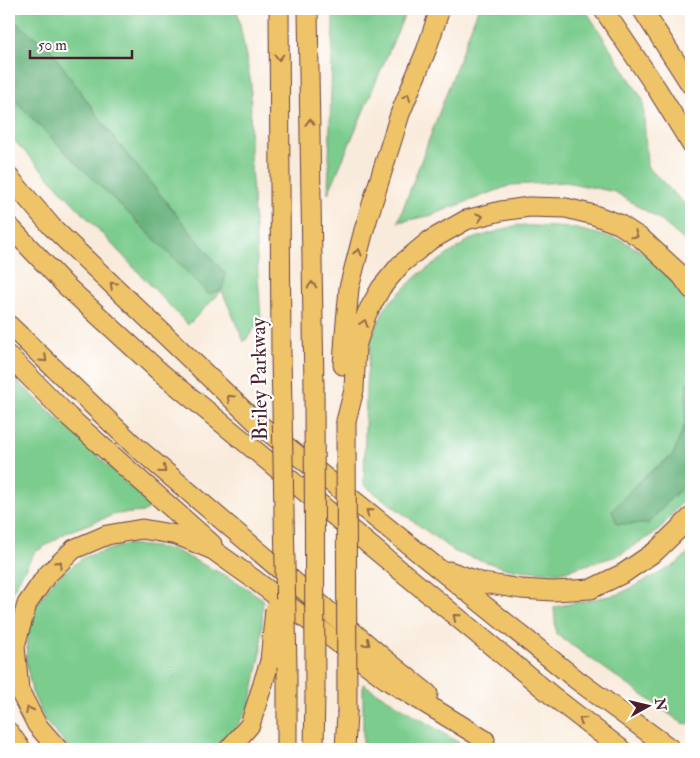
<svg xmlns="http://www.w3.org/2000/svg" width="700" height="758" viewBox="0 0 700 758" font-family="'IM FELL Double Pica',serif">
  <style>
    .green { fill: #7bcc8e; stroke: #62765c }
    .forest { fill: #64b079; stroke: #576852 }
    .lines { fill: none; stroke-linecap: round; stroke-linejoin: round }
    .highway-casing { stroke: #643e45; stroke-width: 21 }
    .highway { stroke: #efc469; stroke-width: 19 }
    .highway-bridge-casing { stroke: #643e45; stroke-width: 21; stroke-linecap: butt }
    .highway-bridge { stroke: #efc469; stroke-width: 19 }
    .oneway { stroke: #946947 }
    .labels { text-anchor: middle; stroke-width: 4.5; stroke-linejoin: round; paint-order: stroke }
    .street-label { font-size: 21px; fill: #4a1f2b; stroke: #fff }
  </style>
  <rect width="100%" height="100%" fill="#fff"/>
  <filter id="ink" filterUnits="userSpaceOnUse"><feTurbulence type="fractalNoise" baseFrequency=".02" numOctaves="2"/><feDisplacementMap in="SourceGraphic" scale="10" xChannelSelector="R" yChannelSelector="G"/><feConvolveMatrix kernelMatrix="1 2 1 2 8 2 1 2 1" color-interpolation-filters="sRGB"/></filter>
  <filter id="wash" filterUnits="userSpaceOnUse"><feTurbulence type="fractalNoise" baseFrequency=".0096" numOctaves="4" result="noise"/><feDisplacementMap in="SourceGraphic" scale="20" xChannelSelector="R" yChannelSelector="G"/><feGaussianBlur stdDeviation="1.12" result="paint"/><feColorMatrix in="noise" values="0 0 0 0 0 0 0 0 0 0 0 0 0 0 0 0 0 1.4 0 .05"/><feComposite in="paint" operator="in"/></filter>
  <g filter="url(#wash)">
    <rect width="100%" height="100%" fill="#f9ebdb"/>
    <!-- green -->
    <g class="green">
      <path d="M9 9H237L251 84 250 151 261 320 244 342 222 291 188 325 9 135V94C73 163 144 225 208 294L222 290 225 275 113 137 50 49 9 17Z"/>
      <path d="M333 9H407L328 194 333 22Z"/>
      <path d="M478 9H585L643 100 647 166 691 210V246L659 219 615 192 566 182 511 185 429 216 398 222Z"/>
      <path d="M517 225 573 228 622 240 659 262 691 303V379L687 383 685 424 673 455 641 479 648 524 671 498 691 480V491L658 531 617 556 558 573 508 569 455 552 364 485 366 384 371 339 386 306 418 275 469 240Z"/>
      <path d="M9 376 14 378 144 499 150 506 145 512 116 514 67 532 34 553 11 594 9 593Z"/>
      <path d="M128 544 172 549 234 580 263 599 261 653 250 705 235 730 214 749H73L66 745 45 721 32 692 26 661 27 634 37 604 54 580 84 557Z"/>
      <path d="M691 551V724L682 723 556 634 554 607 619 594 675 565Z"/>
      <path d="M363 684 469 749H363Z"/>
    </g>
    <!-- forest -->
    <g class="forest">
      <path d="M9 17 50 49 113 137 226 275 222 290 208 294C144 225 73 163 9 94Z"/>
      <path d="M691 379V480L671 498 648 524H617L612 511 641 479 673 455 685 424 687 383Z"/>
    </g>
  </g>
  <g filter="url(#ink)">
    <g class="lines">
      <defs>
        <g id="highway">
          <path d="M279 9 281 355"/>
          <path d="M308 9 314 386"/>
          <path d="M603 9 657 89 691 144"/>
          <path d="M642 9 691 85"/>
          <path d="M9 177 52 227 255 421 577 680 671 749"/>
          <path d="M9 226 65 285 160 372 555 698 621 749"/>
          <path d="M9 325 134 445 387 661 428 694"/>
          <path d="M9 356 68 416 212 544"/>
          <path d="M343 365 345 334 349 288 364 230 400 114 426 51 440 9"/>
          <path d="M346 421 354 390 356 346 367 313 381 288 400 265 429 241 466 220 501 211 529 207 566 208 594 215 619 224 642 239 681 275 691 289"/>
          <path d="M449 571 483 583 521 589 553 591 591 589 624 573 656 551 691 517"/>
          <path d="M287 670V749"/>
          <path d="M9 732 21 749"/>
          <path d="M58 749 37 725 19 690 15 646 27 604 46 576 74 549 107 535 142 529 177 535 213 550 255 580 387 680 485 740"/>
          <path d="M229 749 250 725 270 661"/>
          <path d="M314 749 315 693"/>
          <path d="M345 749 347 713"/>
        </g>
      </defs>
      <!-- highway casing -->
      <use href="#highway" class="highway-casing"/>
      <!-- highway -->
      <use href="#highway" class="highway"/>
      <defs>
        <g id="highway-bridge">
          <path d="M281 355 287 670"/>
          <path d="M314 386 315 693"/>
          <path d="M346 421 347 713"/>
          <path d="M270 661 275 609"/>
        </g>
      </defs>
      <!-- highway-bridge casing -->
      <use href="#highway-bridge" class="highway-bridge-casing"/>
      <!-- highway-bridge -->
      <use href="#highway-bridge" class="highway-bridge"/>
    </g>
    <!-- one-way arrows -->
    <defs><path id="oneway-chevron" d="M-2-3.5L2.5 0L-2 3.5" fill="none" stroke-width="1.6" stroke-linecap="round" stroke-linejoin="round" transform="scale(1.25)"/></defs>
    <g class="oneway">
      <use href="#oneway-chevron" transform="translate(279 57) rotate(90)"/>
      <use href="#oneway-chevron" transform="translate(407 97) rotate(-67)"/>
      <use href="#oneway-chevron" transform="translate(310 122) rotate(-91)"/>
      <use href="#oneway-chevron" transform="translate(480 217) rotate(-16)"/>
      <use href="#oneway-chevron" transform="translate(635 235) rotate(33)"/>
      <use href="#oneway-chevron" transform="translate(358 252) rotate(-76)"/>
      <use href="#oneway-chevron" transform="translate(113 285) rotate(-136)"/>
      <use href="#oneway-chevron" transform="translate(312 285) rotate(-91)"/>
      <use href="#oneway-chevron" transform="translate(364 323) rotate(-72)"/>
      <use href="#oneway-chevron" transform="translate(44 359) rotate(44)"/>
      <use href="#oneway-chevron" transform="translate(230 398) rotate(-136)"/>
      <use href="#oneway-chevron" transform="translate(163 470) rotate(40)"/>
      <use href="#oneway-chevron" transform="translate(369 512) rotate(-141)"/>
      <use href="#oneway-chevron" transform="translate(59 564) rotate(-44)"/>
      <use href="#oneway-chevron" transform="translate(456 617) rotate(-140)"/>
      <use href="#oneway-chevron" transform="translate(367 643) rotate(40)"/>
      <use href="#oneway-chevron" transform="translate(29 710) rotate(-117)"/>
      <use href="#oneway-chevron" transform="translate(582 720) rotate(-142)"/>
    </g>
  </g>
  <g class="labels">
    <!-- street labels -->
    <g class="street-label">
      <text transform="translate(259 379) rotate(-91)" y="7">Briley Parkway</text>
    </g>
  </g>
  <!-- margin -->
  <rect width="700" height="758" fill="none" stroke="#fff" stroke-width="30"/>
  <!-- north arrow -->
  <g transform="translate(648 706) rotate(82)" stroke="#ffffff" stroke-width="4" paint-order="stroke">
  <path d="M0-4L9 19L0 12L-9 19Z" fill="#4a1f2b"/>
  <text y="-8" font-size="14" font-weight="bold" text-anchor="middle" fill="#4a1f2b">N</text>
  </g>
  <!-- scale -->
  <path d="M30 50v8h102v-8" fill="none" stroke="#4a1f2b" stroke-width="2.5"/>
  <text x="38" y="50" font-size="15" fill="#4a1f2b" stroke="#ffffff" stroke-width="4" paint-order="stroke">50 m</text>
</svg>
